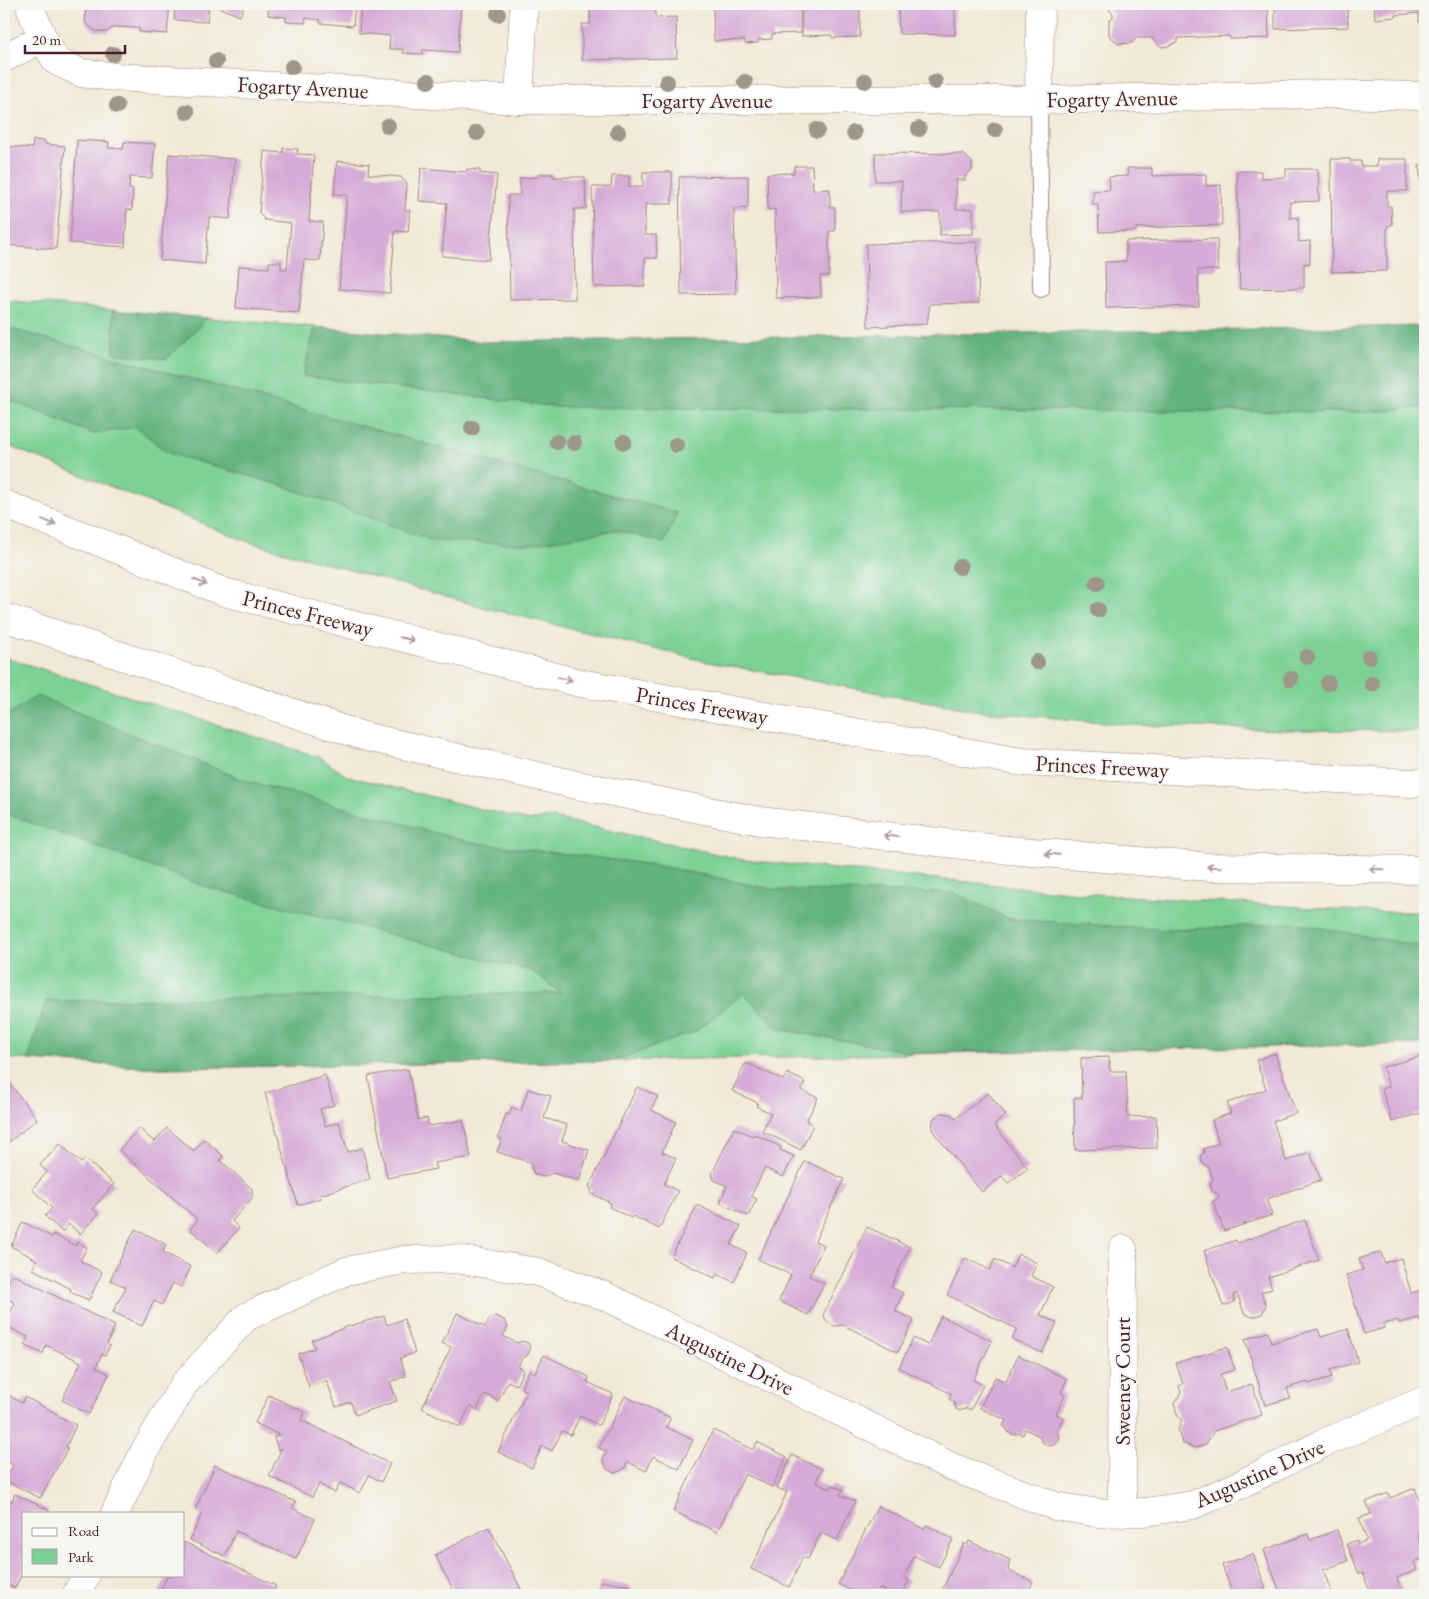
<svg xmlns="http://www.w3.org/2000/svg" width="1429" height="1599" viewBox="0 0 1429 1599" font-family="'EB Garamond',serif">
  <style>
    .green { fill: #7bd195; stroke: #627860 }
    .forest { fill: #64b37e; stroke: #576954 }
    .building { fill: #d6abd7 }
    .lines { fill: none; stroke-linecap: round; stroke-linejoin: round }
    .service-casing { stroke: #9e8480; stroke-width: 18 }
    .minor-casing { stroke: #9e8480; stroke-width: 29 }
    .motorway-casing { stroke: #9e8480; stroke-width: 29 }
    .service { stroke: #fff; stroke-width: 16 }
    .minor { stroke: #fff; stroke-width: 28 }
    .motorway { stroke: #fff; stroke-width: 28 }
    .tree { fill: #9d9789 }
    .oneway { stroke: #ae9aa0 }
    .labels { text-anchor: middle; stroke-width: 4; stroke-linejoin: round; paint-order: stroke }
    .street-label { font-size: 22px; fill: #4a1f2b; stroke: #f6f6f2 }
  </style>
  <rect width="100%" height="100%" fill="#f6f6f2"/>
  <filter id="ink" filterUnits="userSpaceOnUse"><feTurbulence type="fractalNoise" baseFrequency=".02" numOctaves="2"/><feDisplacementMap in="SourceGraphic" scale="10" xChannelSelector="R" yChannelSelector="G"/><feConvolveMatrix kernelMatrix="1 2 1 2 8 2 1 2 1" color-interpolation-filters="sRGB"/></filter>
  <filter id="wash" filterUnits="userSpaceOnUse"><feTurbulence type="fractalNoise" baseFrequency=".0096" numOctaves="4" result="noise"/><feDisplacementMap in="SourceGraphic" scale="20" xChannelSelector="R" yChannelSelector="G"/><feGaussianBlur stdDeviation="1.12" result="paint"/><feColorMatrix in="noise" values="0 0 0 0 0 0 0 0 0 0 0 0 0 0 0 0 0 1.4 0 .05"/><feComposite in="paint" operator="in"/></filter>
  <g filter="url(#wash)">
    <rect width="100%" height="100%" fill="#f1e9d5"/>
    <!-- green -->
    <g class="green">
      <path d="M4 300 113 310 114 353 167 359 207 318 315 327 303 376 558 407 1367 412 1425 407V731L1286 730 1132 725 980 711 708 662 486 608 246 541 4 444Z"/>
      <path d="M4 657 319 757 347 776 530 821 549 817 744 860 1079 893 1378 912H1425V1044L987 1052 615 1061 160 1068 4 1058Z"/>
    </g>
    <!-- forest -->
    <g class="forest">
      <path d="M113 310 207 318 167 359 114 353Z"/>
      <path d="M1425 326V407L1367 412 558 407 303 376 315 327 486 342Z"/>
      <path d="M4 327 677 513 664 543 615 530 531 544 434 541 281 485 168 453 136 427 94 434 4 398Z"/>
      <path d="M37 696 244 780 469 842 655 865 777 890 954 893 1010 919 1172 930 1295 923 1425 947V1044L915 1053 777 1029 744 993 696 1031 615 1061 160 1068 28 1060 46 1001 561 993 532 971 210 888 4 813V717Z"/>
    </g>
    <g id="blocks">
      <!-- building -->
      <g class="building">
        <path d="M90 4H170L167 34 139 32V28L114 27 107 32 95 31 85 22 86 8Z"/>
        <path d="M175 4H209L207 22 174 20Z"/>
        <path d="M210 4H245L240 16Z"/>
        <path d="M269 4H355L353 26 320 23V20L306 18 305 23 286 22V17L268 15Z"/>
        <path d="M361 4 419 5V4H461L458 52 423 50V54L403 53V49H389L390 36 359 33Z"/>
        <path d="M590 4H655V18L676 17 677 58 582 60V24H590Z"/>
        <path d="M713 4H800L801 33 772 34V39L758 40V43L745 44V40L714 41Z"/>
        <path d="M802 4H860V37L832 38 831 35 802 36Z"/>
        <path d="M898 4H955V35L899 34Z"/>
        <path d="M1105 4H1268L1269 38 1230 39 1229 36 1178 38V41L1169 46 1161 47 1153 40V38H1136L1132 43 1118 44 1109 35V20L1113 17V14Z"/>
        <path d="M1275 4H1347L1348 27 1275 29Z"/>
        <path d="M1374 4H1425V21L1419 22V13L1396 15V17L1375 19Z"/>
        <path d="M33 140 45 141V144L65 146 56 249 4 245V146L32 148Z"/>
        <path d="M77 140 109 142 108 148 123 149 124 142 155 144 152 178 130 177 129 189H133L132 210 127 209 125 247 70 243Z"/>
        <path d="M283 148 298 149 297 154 314 155 309 221 323 222 320 261 304 260 299 313 236 308 239 266 269 268V262H281V269H287L291 223 265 220 259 213 264 151 283 153Z"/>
        <path d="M875 153 964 154 965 156 972 162V170L965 176V180H956V209H973V234L940 235V212H901L902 181H875Z"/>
        <path d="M169 154 235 159 230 219 209 217 205 264 160 260Z"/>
        <path d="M1331 159H1350V161H1361V166H1377V159H1407V191H1387V206H1391L1392 225 1387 226V271L1332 272Z"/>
        <path d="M337 161 369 164 368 174 401 177 407 184 405 210H410L408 232 395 231 390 293 339 289 347 195 334 194Z"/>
        <path d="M1419 165H1425V211H1424Z"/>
        <path d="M794 166H812L813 190 830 189V207H835V231H829V276H820L821 297 776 298 775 209 768 210 767 174 794 173Z"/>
        <path d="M421 168 466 172 467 169 480 170V173L497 175 489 260 442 256 447 203 419 201Z"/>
        <path d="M1127 168H1152V176L1206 174V186L1221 185 1222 225 1136 228V231L1099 232 1098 205H1093V191L1110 190 1109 177 1128 176Z"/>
        <path d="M1286 169H1318L1319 201 1290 202V218L1298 217 1299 242 1310 241V263L1304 264V288L1240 289 1237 171H1261V178L1286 177Z"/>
        <path d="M643 172H672V204H645V235H656L657 258H645V286L594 287 592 187H611L612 176H629V187H643Z"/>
        <path d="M538 174H553V177H585L586 209H574L575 299 510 300 508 195H520V178L538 177Z"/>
        <path d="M748 176V208L734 209 736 294 681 295 679 177Z"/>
        <path d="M1217 239 1218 270H1198L1199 306 1106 308 1105 262 1126 261V241Z"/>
        <path d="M977 242 979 303 930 304 927 324 868 327 866 244Z"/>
        <path d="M1275 1053 1296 1113 1273 1121 1286 1161 1310 1152 1321 1180 1266 1199 1272 1215 1224 1231 1213 1201 1219 1198 1218 1194 1213 1192 1210 1184 1213 1179 1209 1167 1203 1164 1200 1157 1204 1152 1203 1149 1219 1143 1212 1120 1231 1113 1227 1103 1266 1089 1256 1060Z"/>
        <path d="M1425 1055V1127L1421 1113 1392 1122 1382 1089 1389 1087 1383 1067Z"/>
        <path d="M1109 1057 1110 1071H1126L1128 1117 1156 1116 1157 1148 1075 1150 1074 1098H1082L1081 1058Z"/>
        <path d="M745 1064H749L783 1080 787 1073 805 1082 801 1090 818 1098 806 1121 813 1125 801 1150 762 1131 771 1113 756 1106 758 1103 732 1091Z"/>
        <path d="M408 1069 418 1120 427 1118 429 1126 463 1120 471 1157 434 1163 436 1169 387 1178 368 1076Z"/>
        <path d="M325 1075 334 1105 320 1109 325 1126 339 1122 348 1152 362 1148 370 1179 320 1195 321 1198 298 1205 265 1093Z"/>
        <path d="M5 1077 37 1119 4 1146V1078Z"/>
        <path d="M637 1087 658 1096 651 1110 676 1122 662 1152 676 1158 664 1184 678 1191 659 1229 633 1216 631 1218 609 1207 611 1203 590 1193 592 1189 589 1187Z"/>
        <path d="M528 1089 551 1096 544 1118 567 1125 562 1141 589 1150 579 1181 553 1173 543 1177 534 1174 531 1167 532 1163 497 1152 502 1139 498 1138 506 1114 509 1115 512 1107 521 1111Z"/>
        <path d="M988 1093 1006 1115 994 1125 1028 1168 1008 1183 1002 1176 982 1192 932 1130 933 1119 941 1113 951 1114 955 1119Z"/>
        <path d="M139 1128 154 1142 167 1128 194 1151 204 1139 223 1156 220 1160 252 1189V1198L232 1221 239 1228 217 1253 190 1229 198 1220 119 1150Z"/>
        <path d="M734 1128 753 1136 754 1134 781 1147 780 1150 794 1156 783 1177 765 1168 751 1196 757 1199 748 1216 720 1203 727 1186 714 1180 712 1174Z"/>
        <path d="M60 1144 81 1163 85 1159 114 1184 93 1208 98 1214 80 1234 69 1224 62 1232 45 1216 52 1208 32 1189 47 1172 40 1165Z"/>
        <path d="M805 1161 844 1179 815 1241 824 1245 809 1276 824 1283 808 1315 779 1301 791 1275 758 1259Z"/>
        <path d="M697 1205 741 1226 731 1245 747 1253 734 1282 717 1274 715 1278 671 1257Z"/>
        <path d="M1305 1220 1319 1260 1268 1277 1272 1289 1261 1292 1266 1305 1262 1314 1252 1317 1244 1313 1237 1293 1233 1295 1235 1302 1223 1306 1204 1251 1236 1240 1237 1243Z"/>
        <path d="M23 1222 52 1237 53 1234 76 1246 77 1242 87 1247 80 1261 102 1272 89 1300 70 1292 71 1289 33 1269 37 1260 11 1246Z"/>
        <path d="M867 1227 910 1247 891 1287 903 1293 895 1311 914 1320 898 1352 843 1325 834 1326 828 1323 823 1315Z"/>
        <path d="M135 1229 162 1242 166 1245 163 1252 191 1267 181 1287 173 1283 162 1305 154 1301 142 1326 113 1312 126 1287 110 1280Z"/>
        <path d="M1381 1252 1384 1263 1401 1258 1411 1293 1425 1289V1323L1421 1324 1419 1318 1399 1323 1398 1320 1383 1324 1384 1328 1364 1334 1346 1275 1363 1270 1359 1259Z"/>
        <path d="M1018 1254 1037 1263 1031 1276 1053 1287 1040 1315 1057 1323 1042 1353 1012 1339 1017 1329 947 1295 965 1258 990 1270 995 1259 1012 1268Z"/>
        <path d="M12 1274 115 1326 107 1344 110 1346 105 1355 102 1354 96 1367 109 1374 89 1414 62 1400 81 1362 46 1345 43 1354 24 1345 28 1337 4 1325 15 1303 4 1297V1290Z"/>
        <path d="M457 1313 485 1327 489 1319 496 1316 504 1320 508 1327 503 1336 517 1343 522 1341 528 1343 530 1349 527 1356 522 1358 518 1367 524 1370 516 1385 508 1381 498 1401 485 1394 477 1410 470 1406 460 1427 422 1408 451 1347 442 1343Z"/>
        <path d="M384 1316 387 1325 404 1319 415 1353 400 1358 406 1376 390 1382 397 1401 355 1415 351 1402 336 1407 327 1381 309 1387 298 1354 315 1348 312 1340 346 1327Z"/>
        <path d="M941 1316 992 1341 973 1380 983 1385 971 1410 967 1408 960 1411 956 1409 954 1402 949 1399 952 1394 899 1368 913 1338 928 1345Z"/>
        <path d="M1318 1329 1321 1337 1348 1329 1358 1362 1330 1370 1332 1377 1308 1384V1382L1287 1388 1290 1398 1265 1405 1245 1339 1268 1332 1271 1343Z"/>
        <path d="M1227 1347 1235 1370 1220 1374 1226 1392 1252 1384 1262 1415 1214 1431 1206 1444 1195 1448 1182 1443 1178 1430 1182 1420 1178 1417 1174 1404 1181 1392 1179 1386 1183 1384 1176 1363Z"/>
        <path d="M544 1355 589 1377 587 1382 613 1394 599 1425 580 1416 571 1435 562 1431 552 1451 542 1446 532 1468 498 1452 527 1391 521 1389 529 1370 535 1373Z"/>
        <path d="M1018 1355 1067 1379 1061 1393 1065 1395 1056 1414 1063 1417 1057 1432 1059 1438 1056 1444 1049 1446 1042 1442 1039 1436 1025 1429 1023 1435 1019 1433 1014 1435 1008 1432 1006 1427 1003 1426 1006 1420 980 1408 995 1377 1006 1382Z"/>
        <path d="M4 1393 22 1403 25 1397 57 1414 56 1415 76 1425 66 1447 68 1448 40 1498 6 1481 13 1465 4 1460Z"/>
        <path d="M269 1395 305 1412 301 1420 390 1464 381 1482 369 1475 360 1493 340 1483 335 1493 319 1484 312 1497 269 1476 282 1448 278 1450 274 1437 279 1435 255 1423Z"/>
        <path d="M625 1396 671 1418 666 1427 693 1440 679 1469 653 1456 646 1471 628 1462 624 1469 615 1473 607 1469 603 1460 607 1452 599 1448Z"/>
        <path d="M713 1430 753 1450 757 1442 787 1457 772 1487 745 1474 717 1532 673 1511Z"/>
        <path d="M792 1455 822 1469 816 1482 830 1489 832 1485 843 1490 840 1495 855 1501 837 1540 821 1533 808 1559 803 1557 789 1587 751 1569 787 1492 777 1488Z"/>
        <path d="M215 1465 296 1502 292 1508 315 1519 296 1559 236 1531 225 1556 190 1540 202 1513 195 1510Z"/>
        <path d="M1415 1488 1425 1516V1530L1417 1533 1425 1557 1414 1562 1417 1570 1397 1578 1404 1595H1371L1363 1573 1359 1574 1347 1544 1357 1540 1358 1544 1367 1540 1359 1518 1371 1514 1366 1502 1388 1493 1390 1498Z"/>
        <path d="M15 1494 49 1510 47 1513H24V1570L15 1588 4 1583V1497L12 1501Z"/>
        <path d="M878 1506 924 1529 926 1525 953 1539 939 1567 914 1556 904 1578 909 1580 901 1595H894L879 1588 875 1595H860L838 1584Z"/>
        <path d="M489 1527 524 1595H456L435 1555Z"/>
        <path d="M1337 1530 1348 1561 1323 1570 1331 1591 1319 1595H1281L1264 1550 1308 1534 1310 1540Z"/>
        <path d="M969 1541 1010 1560 1008 1570 1033 1582 1027 1595H940L964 1543 967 1545Z"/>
        <path d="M184 1542 276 1586 272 1595H158L168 1575H184Z"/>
        <path d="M1253 1554 1266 1588 1257 1592 1258 1595H1226L1232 1593 1222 1565Z"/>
        <path d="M600 1581 631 1586 630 1595H598Z"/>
      </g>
    </g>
  </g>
  <g filter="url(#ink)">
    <use href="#blocks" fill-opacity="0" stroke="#9e8480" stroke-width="1"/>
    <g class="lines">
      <defs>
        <path id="service" d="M1039 100 1041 289"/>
        <g id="minor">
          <path d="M31 4V10L43 38 56 61 81 73 116 77 519 100H1039L1324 94 1425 96"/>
          <path d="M4 58 43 38"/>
          <path d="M519 100 524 4"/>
          <path d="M1039 100 1040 4"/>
          <path d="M115 1513 144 1452 184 1384 246 1317 346 1271 404 1260 456 1259 538 1272 605 1296 952 1467 1055 1506 1098 1513 1145 1512 1193 1505 1235 1487 1324 1443 1425 1400"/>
          <path d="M1122 1513 1123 1249"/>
          <path d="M76 1595 86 1575"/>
        </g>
        <g id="motorway">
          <path d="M4 504 224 592 580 683 1022 762 1410 783 1425 782"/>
          <path d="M4 617 363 736 577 785 760 821 997 849 1209 867 1425 870"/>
        </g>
      </defs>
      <!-- service casing -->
      <use href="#service" class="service-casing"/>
      <!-- minor casing -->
      <use href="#minor" class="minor-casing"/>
      <!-- motorway casing -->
      <use href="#motorway" class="motorway-casing"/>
      <!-- service -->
      <use href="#service" class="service"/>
      <!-- minor -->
      <use href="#minor" class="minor"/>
      <!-- motorway -->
      <use href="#motorway" class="motorway"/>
    </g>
    <!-- trees -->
    <g class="tree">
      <circle cx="498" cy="14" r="8"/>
      <circle cx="113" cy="54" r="8"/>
      <circle cx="216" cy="61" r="8"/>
      <circle cx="292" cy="67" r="8"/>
      <circle cx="428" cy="81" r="8"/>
      <circle cx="865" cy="81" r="8"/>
      <circle cx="667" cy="82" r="8"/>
      <circle cx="745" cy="82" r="8"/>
      <circle cx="935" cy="82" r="8"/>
      <circle cx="117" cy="106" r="8"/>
      <circle cx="187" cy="112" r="8"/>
      <circle cx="388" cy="126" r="8"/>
      <circle cx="919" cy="129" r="8"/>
      <circle cx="817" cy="130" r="8"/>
      <circle cx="995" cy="130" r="8"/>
      <circle cx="618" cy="132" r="8"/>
      <circle cx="477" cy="133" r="8"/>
      <circle cx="854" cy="133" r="8"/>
      <circle cx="472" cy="428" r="8"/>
      <circle cx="557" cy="442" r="8"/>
      <circle cx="624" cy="442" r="8"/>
      <circle cx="574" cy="443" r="8"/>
      <circle cx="676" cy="445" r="8"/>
      <circle cx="960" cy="567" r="8"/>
      <circle cx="1097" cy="583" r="8"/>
      <circle cx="1098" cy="610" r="8"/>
      <circle cx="1307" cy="657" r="8"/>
      <circle cx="1369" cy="657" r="8"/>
      <circle cx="1037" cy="662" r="8"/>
      <circle cx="1291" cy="679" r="8"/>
      <circle cx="1328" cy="683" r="8"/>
      <circle cx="1372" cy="684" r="8"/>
    </g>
    <!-- one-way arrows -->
    <defs><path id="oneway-shaft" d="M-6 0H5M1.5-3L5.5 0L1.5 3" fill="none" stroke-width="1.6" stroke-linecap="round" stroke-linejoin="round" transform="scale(1.25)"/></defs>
    <g class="oneway">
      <use href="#oneway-shaft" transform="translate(49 522) rotate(22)"/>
      <use href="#oneway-shaft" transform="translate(200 582) rotate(22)"/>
      <use href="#oneway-shaft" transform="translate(407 639) rotate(14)"/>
      <use href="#oneway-shaft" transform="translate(565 679) rotate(14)"/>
      <use href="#oneway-shaft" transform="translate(891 836) rotate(-173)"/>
      <use href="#oneway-shaft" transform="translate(1052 854) rotate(-175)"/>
      <use href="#oneway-shaft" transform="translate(1214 867) rotate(-178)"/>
      <use href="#oneway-shaft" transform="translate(1377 869) rotate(-179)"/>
    </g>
  </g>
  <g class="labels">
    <!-- street labels -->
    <g class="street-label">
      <text transform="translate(303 87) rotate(3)" y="8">Fogarty Avenue</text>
      <text transform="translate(1112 98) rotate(-1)" y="8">Fogarty Avenue</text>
      <text x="707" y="108">Fogarty Avenue</text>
      <text transform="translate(308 613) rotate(14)" y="8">Princes Freeway</text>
      <text transform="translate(702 705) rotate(10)" y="8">Princes Freeway</text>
      <text transform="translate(1102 766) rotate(3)" y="8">Princes Freeway</text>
      <text transform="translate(730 1358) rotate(26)" y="8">Augustine Drive</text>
      <text transform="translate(1122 1381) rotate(-90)" y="8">Sweeney Court</text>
      <text transform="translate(1259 1473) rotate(-24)" y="8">Augustine Drive</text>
    </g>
  </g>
  <!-- margin -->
  <rect width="1429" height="1599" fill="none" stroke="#f6f6f2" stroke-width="20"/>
  <!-- legend -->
  <rect x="22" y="1512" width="162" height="65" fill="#f6f6f2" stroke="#b1a0a2"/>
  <rect x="32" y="1528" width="25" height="8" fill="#ffffff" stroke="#b1a0a2"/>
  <text x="68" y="1536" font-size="15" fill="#4a1f2b">Road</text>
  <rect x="32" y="1549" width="25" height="15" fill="#7bd195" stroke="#b1a0a2"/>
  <text x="68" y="1562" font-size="15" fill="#4a1f2b">Park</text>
  <!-- scale -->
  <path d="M25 45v8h100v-8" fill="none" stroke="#4a1f2b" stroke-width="2.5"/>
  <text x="32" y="45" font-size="15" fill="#4a1f2b" stroke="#f6f6f2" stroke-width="4" paint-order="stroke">20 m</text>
</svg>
